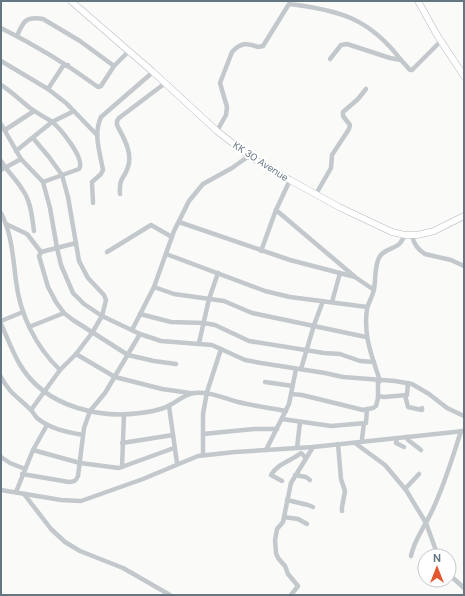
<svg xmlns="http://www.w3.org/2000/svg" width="465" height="596" viewBox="0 0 465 596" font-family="'DM Sans',sans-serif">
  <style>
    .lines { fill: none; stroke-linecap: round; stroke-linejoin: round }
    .major-casing { stroke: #b5babe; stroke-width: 7 }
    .minor { stroke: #c3c8cc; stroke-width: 4.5 }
    .major { stroke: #fff; stroke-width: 6 }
    .labels { text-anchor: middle; stroke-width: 4; stroke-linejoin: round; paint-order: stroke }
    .street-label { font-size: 10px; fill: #657683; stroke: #fff }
  </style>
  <rect width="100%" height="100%" fill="#fafaf8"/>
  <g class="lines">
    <defs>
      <g id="major">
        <path d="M71 1 153 72 217 131 249 156 290 180 339 207 392 232 405 235H417L434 231 464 216"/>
        <path d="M418 1 437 35 464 76"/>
      </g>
    </defs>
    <!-- major casing -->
    <use href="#major" class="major-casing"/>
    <!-- minor -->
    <g class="minor">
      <path d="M1 28C35 45 68 65 98 87L101 86 114 66 128 52"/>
      <path d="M17 36C23 22 25 16 43 19L80 41 114 66"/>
      <path d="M330 59 341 45 347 44 390 58 401 60 410 70H412L441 41"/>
      <path d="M1 61 48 89 66 103 97 135"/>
      <path d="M1 85C12 92 20 100 30 108 37 113 44 117 51 121 60 128 86 159 79 169L43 182"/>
      <path d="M48 89 63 66 68 65"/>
      <path d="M1 124 21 159 43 182 50 208 57 248 61 265 73 293 84 304 102 316 140 334 161 341 212 345 245 360 261 363 325 373 343 377 395 381 412 384 429 394 447 408 464 416"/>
      <path d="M5 130 34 111"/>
      <path d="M217 131 226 115 227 107 220 83 232 52C241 42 248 43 258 47L263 46 289 4C339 10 369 18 401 60"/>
      <path d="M16 151 52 122 74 111"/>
      <path d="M1 161C7 171 16 179 22 189 31 201 32 217 34 231"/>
      <path d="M1 170 21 159"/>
      <path d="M120 194C119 176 124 180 128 167 133 152 123 137 117 125V121L119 118 164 84"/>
      <path d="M316 194 331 168 332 155 349 129 350 125 343 116V112L358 99 366 89"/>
      <path d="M93 203 92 182 101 174 103 170C100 153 93 134 101 117L153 72"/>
      <path d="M276 210 354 276"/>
      <path d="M1 213C12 234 13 258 16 281 20 315 36 347 60 370"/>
      <path d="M179 222 290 260 355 277 374 290"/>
      <path d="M6 224 27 234 41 252"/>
      <path d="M412 236C414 244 418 250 425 254L451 260 464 266"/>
      <path d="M76 243 41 252 39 256 48 287 56 302 64 313 73 320 128 355 154 361 176 364"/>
      <path d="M261 251 276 210 290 180"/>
      <path d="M107 252 151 225 172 237"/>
      <path d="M166 254 265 291 290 297 367 307"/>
      <path d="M154 287 174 294 224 301 252 313 366 337"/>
      <path d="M332 302 340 273"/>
      <path d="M140 314 171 322 204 323 215 325 249 341 324 353 340 354 360 361 374 362"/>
      <path d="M1 321 23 312"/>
      <path d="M1 324C7 337 12 351 19 363 45 409 105 421 153 411 158 410 165 408 170 405 178 401 185 394 194 393 209 391 223 398 238 402 254 406 270 408 286 411"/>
      <path d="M29 327 64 313"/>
      <path d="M132 330 154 287 174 231 189 201 203 184 232 168 249 156"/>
      <path d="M199 343 209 299 218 273"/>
      <path d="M76 354 115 377 162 389 190 393"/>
      <path d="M301 369 314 325 323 301"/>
      <path d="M1 377C10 394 17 396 30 409 33 411 34 415 37 418 50 429 67 432 83 435"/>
      <path d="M380 381C372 356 363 336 367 309 368 303 373 296 374 289 376 279 374 265 380 256 384 250 392 249 398 245 401 243 403 239 405 235"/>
      <path d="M265 382 293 386"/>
      <path d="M291 394 302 395 363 410 373 408 376 406 378 398V380"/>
      <path d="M405 395 408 407 422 410V408"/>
      <path d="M378 396 384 397 407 395 408 383"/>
      <path d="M169 406 177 463"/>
      <path d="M31 410 60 370 76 354 92 333 102 316 106 300 104 295 88 278 79 261 68 197 62 175 49 157 33 138"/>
      <path d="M282 419 331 426 366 423 367 409"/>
      <path d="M203 434 254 429H277"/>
      <path d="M407 437 408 440 421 450"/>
      <path d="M397 438 396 443 404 447"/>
      <path d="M362 439 364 423"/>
      <path d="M122 443 173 435"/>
      <path d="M355 443 385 465 406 490 426 523 438 556"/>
      <path d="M338 444 341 479 345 491 342 507V511"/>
      <path d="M297 448 300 422"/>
      <path d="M33 450 80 463 119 468 174 448"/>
      <path d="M266 450 289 404 296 369"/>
      <path d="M203 455V414L207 392 221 349"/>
      <path d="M1 457 10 463 25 469"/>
      <path d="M122 467 124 414"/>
      <path d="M22 474 69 482C74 482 76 481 78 476L84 428 90 411 105 393 140 334"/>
      <path d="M295 475 306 477 310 480"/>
      <path d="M282 481 271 475C278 463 291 461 301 453L306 458"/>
      <path d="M405 489 419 474"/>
      <path d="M1 490 61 500 81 501 143 479 198 456 235 452 313 447 464 431"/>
      <path d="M16 492 33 450 47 425"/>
      <path d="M24 494 51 529 65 542 80 551 123 568 170 595"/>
      <path d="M287 500 308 505 313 507"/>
      <path d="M284 517 298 519 307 524"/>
      <path d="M411 556C414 540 424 528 431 513 444 487 452 459 461 431"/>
      <path d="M449 574 453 578 464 588"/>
      <path d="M291 595 298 586 288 574 285 566 278 558 276 553 275 540 277 529 283 522 284 517 291 483 313 447"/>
    </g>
    <!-- major -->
    <use href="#major" class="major"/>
  </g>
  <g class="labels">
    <!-- street labels -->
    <g class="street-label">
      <text transform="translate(261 161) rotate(33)" y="4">KK 30 Avenue</text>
    </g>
  </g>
  <!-- border -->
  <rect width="465" height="596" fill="none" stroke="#657683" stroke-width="4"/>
  <!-- north arrow -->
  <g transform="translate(437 568)"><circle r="19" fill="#ffffff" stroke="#c1c8cd"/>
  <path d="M0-3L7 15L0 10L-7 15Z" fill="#e4572e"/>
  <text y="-6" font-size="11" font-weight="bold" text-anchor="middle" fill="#657683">N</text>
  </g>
</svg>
